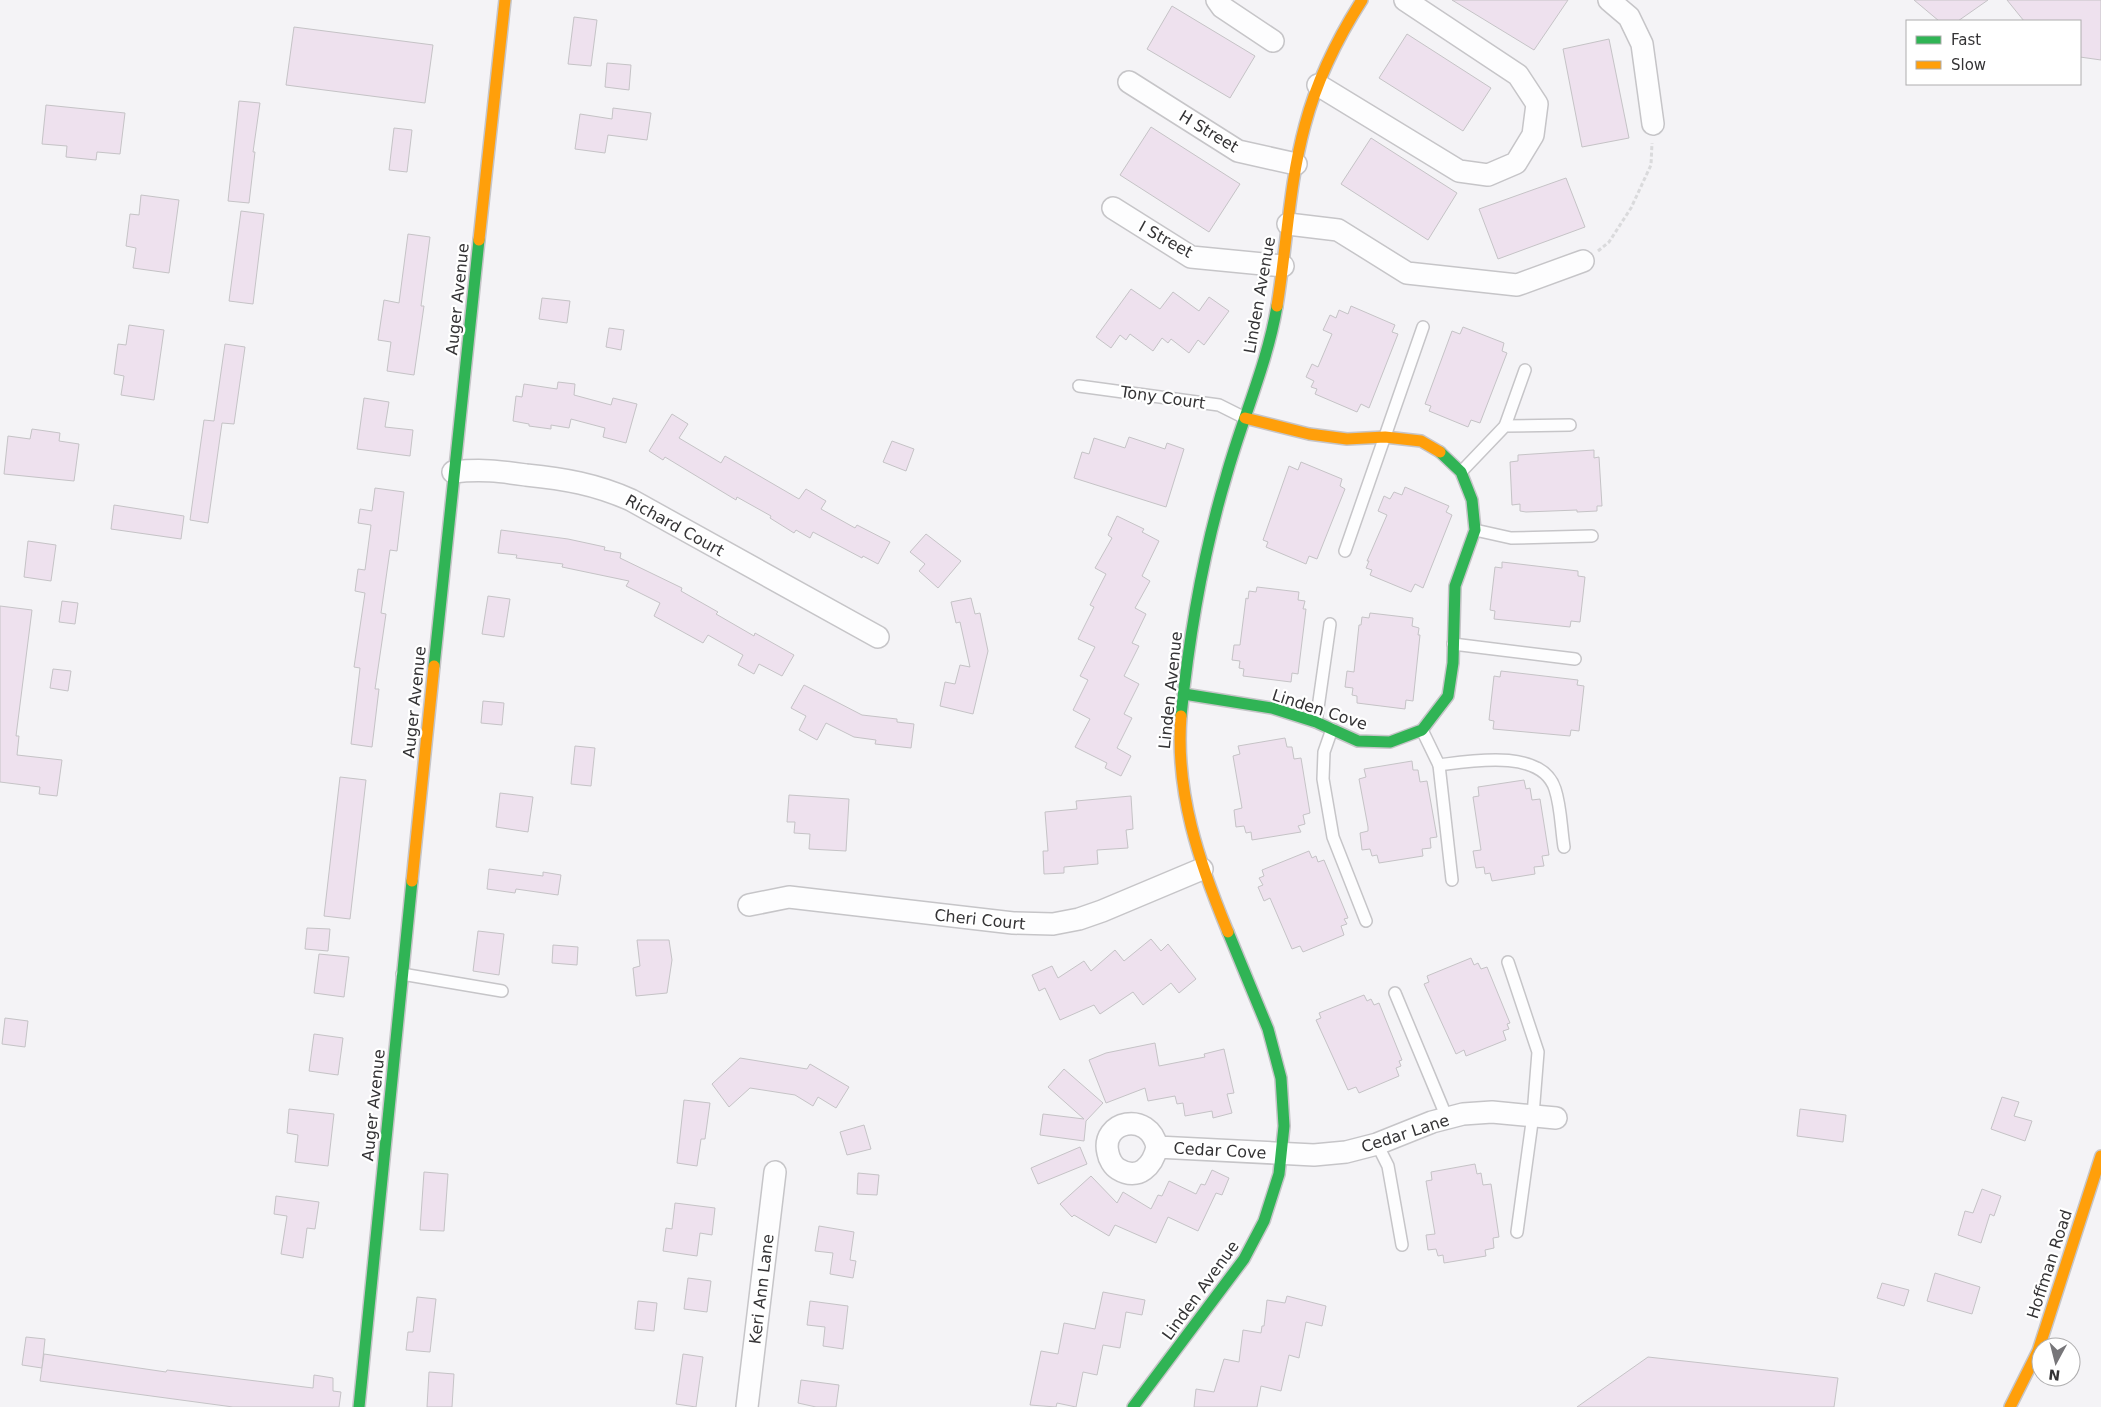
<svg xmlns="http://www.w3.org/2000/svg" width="2101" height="1407" viewBox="0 0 2101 1407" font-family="'DejaVu Sans',sans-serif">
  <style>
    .building { fill: #eee1ee; stroke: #c5c3c6 }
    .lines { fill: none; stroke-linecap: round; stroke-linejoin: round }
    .lane-casing { stroke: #c6c5c8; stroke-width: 14 }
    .street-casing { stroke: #c6c5c8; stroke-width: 24 }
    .fast-casing { stroke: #c6c5c8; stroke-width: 14 }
    .slow-casing { stroke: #c6c5c8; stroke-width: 14 }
    .path { stroke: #dadadc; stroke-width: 3; stroke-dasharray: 4 2.5; stroke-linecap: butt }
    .lane { stroke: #fdfdfe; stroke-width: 11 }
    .street { stroke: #fdfdfe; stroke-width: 21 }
    .fast { stroke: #30b455; stroke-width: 11 }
    .slow { stroke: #ff9f0a; stroke-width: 11 }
    .labels { text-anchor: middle; stroke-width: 4.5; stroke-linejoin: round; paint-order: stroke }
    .street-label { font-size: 16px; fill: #343335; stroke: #fff }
  </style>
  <rect width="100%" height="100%" fill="#f4f3f6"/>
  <!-- building -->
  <g class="building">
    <path d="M1452 0H1568L1534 50Z"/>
    <path d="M1914 0H1988L1958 21H1939Z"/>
    <path d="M2007 0H2101V60L2080 57V21H2024Z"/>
    <path d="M1172 6 1255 56 1230 98 1147 49Z"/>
    <path d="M574 17 597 20 591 66 568 64Z"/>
    <path d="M294 27 433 45 425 103 286 85Z"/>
    <path d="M1407 34 1491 88 1463 131 1379 78Z"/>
    <path d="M1609 39 1629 138 1582 147 1563 49Z"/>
    <path d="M607 63 631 65 629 90 605 87Z"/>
    <path d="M239 101 260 103 253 152H255L249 203 228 201Z"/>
    <path d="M46 105 125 113 120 154 97 152 96 160 66 157 67 146 42 144Z"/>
    <path d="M613 108 651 113 647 140 608 135 605 153 575 149 580 114 612 119Z"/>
    <path d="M1151 127 1240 184 1209 232 1120 175Z"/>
    <path d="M394 128 412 130 407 172 389 170Z"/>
    <path d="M1371 138 1457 193 1428 240 1341 184Z"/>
    <path d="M1566 178 1585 227 1498 259 1479 209Z"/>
    <path d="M141 195 179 200 169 273 133 268 136 248 126 246 130 214 139 215Z"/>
    <path d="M241 211 264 214 253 304 229 301Z"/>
    <path d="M408 234 430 237 421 306H424L414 375 387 371 391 342 378 340 384 300 399 303Z"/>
    <path d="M1131 289 1160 309 1173 292 1199 311 1209 297 1229 311 1204 345 1198 340 1189 353 1171 339 1168 343 1162 338 1153 351 1130 334 1126 340 1120 335 1111 348 1096 337Z"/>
    <path d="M542 298 570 301 567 323 539 319Z"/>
    <path d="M1351 306 1395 325 1392 332 1398 334 1369 408 1361 404 1357 412 1315 394 1317 389 1311 387 1314 381 1306 377 1312 364 1318 367 1332 334 1323 330 1330 315 1336 318 1339 310 1348 314Z"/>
    <path d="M129 325 164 330 154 400 121 395 124 376 114 374 118 344 126 345Z"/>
    <path d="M1463 327 1504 343 1502 351 1507 353 1480 423 1471 420 1468 427 1429 411 1431 406 1425 404 1452 331 1460 334Z"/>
    <path d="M609 328 624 330 621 350 606 347Z"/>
    <path d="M225 344 245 347 234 424 222 423 208 523 190 520 204 420 214 421Z"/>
    <path d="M558 382 575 384 574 395 611 405 613 398 637 404 626 443 603 437 605 428 571 419 569 428 551 425V429L529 426V424L513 421 516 396 522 397 524 384 557 389Z"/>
    <path d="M364 398 389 402 385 427 413 430 410 456 357 449Z"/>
    <path d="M672 414 688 424 679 438 721 463 725 456 799 499 806 489 826 501 821 509 855 528 857 525 890 542 878 564 863 556 862 558 813 532 810 538 796 530 794 533 770 518 771 516 737 497 736 500 665 457 663 460 649 451Z"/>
    <path d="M32 429 60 433 59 441 79 444 74 481 4 474 8 436 30 439Z"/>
    <path d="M1129 437 1165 449 1167 443 1184 449 1166 507 1074 478 1082 452 1089 454 1094 438 1125 448Z"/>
    <path d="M892 441 914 449 906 471 883 462Z"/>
    <path d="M1594 450V458L1599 457 1602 506H1597V511L1577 512V510L1526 512 1520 511V504L1512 505 1510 462 1518 461V455Z"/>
    <path d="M1301 462 1342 479 1340 486 1345 489 1317 559 1309 556 1306 564 1266 547 1268 542 1263 540 1289 466 1298 470Z"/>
    <path d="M1405 487 1449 506 1446 512 1452 515 1423 588 1415 584 1411 592 1370 575 1372 570 1366 568 1369 561H1367L1387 515 1378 511 1384 496 1390 499 1394 492 1402 495Z"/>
    <path d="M375 488 404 492 397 551 390 550 381 613 386 614 375 689H379L372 747 351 744 360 668 354 667 365 593 355 591 358 569 365 570 371 525 358 523 360 509 372 511Z"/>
    <path d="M114 505 184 516 181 539 111 529Z"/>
    <path d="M1117 516 1144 529 1142 532 1159 541 1142 576 1150 581 1135 608 1146 614 1132 643 1139 646 1124 676 1139 684 1124 714 1132 718 1117 748 1131 756 1121 776 1105 768 1107 763 1075 747 1090 719 1073 710 1088 680 1080 676 1095 647 1078 639 1094 607 1090 605 1106 574 1095 568 1112 538 1108 535Z"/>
    <path d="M501 530 568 539 605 547 604 550 621 553 620 558 682 588 681 591 718 612 716 614 754 636 755 633 794 655 782 676 759 664 754 674 738 665 743 655 708 635 703 643 654 616 660 603 626 586 629 581 562 567 563 564 516 558 517 555 498 553Z"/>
    <path d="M926 534 961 561 938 588 919 571 925 564 910 552Z"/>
    <path d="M28 541 56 545 51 581 24 577Z"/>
    <path d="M1502 562 1578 571V576L1585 577 1580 622 1571 621 1570 627 1494 619 1495 611 1490 610 1495 567 1502 568Z"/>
    <path d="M1257 587 1299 592 1298 600 1305 601 1303 609H1306L1298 674 1292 673 1291 682 1243 676 1244 669 1239 668 1240 661 1232 660 1234 645H1240L1246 598 1248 599 1249 591 1256 592Z"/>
    <path d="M488 596 510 599 504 637 482 634Z"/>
    <path d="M971 598 975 614 980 613 988 651 973 714 940 706 945 682 955 684 960 665 970 667 960 622 956 623 951 602Z"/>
    <path d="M62 601 78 603 75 624 59 622Z"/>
    <path d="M0 606 32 610 16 736H19L17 755 62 760 57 796 39 794 40 787 0 782Z"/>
    <path d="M1370 613 1413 618 1412 626 1419 628 1418 635H1420L1413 701 1406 700 1405 709 1357 703V696L1352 695 1353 688 1345 687 1347 671 1354 672 1359 625H1361L1362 617 1369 618Z"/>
    <path d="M53 669 71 671 68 691 50 688Z"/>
    <path d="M1501 671 1578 680 1577 685 1584 686 1579 731 1571 730 1570 736 1493 729 1494 721 1489 720 1494 676 1500 677Z"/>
    <path d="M804 685 862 715 897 719V722L914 724 911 748 875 744 876 740 854 737 826 723 817 740 799 730 806 716 791 708Z"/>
    <path d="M483 701 504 703 502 725 481 723Z"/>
    <path d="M1285 738 1287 747H1292L1294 759 1301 758 1310 813 1303 815 1305 824 1298 826 1301 832 1252 840 1251 832 1246 833 1244 826 1236 827 1234 810 1242 808 1233 756 1240 754 1238 746Z"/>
    <path d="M575 746 595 748 591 786 571 784Z"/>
    <path d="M1412 761 1413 770H1418L1420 782 1427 781 1437 837 1430 838 1431 848 1422 849 1423 856 1379 863 1377 855 1372 856 1370 849 1362 850 1360 833 1368 831V827L1359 779 1366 777 1364 769Z"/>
    <path d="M340 777 366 780 350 919 324 916Z"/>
    <path d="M1524 780 1526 789 1530 788 1532 800 1540 799 1549 855 1542 856 1544 866 1534 867 1535 874 1492 881 1490 873 1485 874 1484 867 1476 868 1473 851 1481 850 1473 797 1479 796 1478 787Z"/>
    <path d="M500 793 533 797 528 832 496 827Z"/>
    <path d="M789 795 849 799 846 851 809 849 810 834 794 833 795 822H787Z"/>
    <path d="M1131 796 1133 829 1126 830 1128 848 1097 850 1098 864 1064 867V873L1044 874 1043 851H1048L1045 812 1077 809 1076 801Z"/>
    <path d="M1309 851 1312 858 1316 856 1318 862 1324 860 1348 918 1344 919 1347 924 1341 926 1344 935 1303 952 1300 946 1292 949 1270 898 1264 901 1258 887 1263 885 1259 878 1264 876 1262 870Z"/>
    <path d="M489 869 543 876V872L561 875 558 895 516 889 515 893 487 889Z"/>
    <path d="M307 928 330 929 328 951 305 949Z"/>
    <path d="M478 931 504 934 499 975 473 971Z"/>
    <path d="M1151 939 1161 951 1168 944 1196 979 1179 993 1171 983 1143 1005 1133 992 1100 1014 1094 1005 1060 1020 1045 988 1039 991 1032 975 1052 966 1058 978 1084 961 1091 971 1115 950 1124 961Z"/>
    <path d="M637 940H669L672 960 667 993 636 996 633 968 640 966Z"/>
    <path d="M553 945 578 947 577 965 552 963Z"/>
    <path d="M319 954 349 957 344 997 314 993Z"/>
    <path d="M1471 958 1474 965 1478 963 1481 969 1487 967 1510 1023 1507 1024 1509 1029 1503 1031 1506 1040 1466 1056 1464 1050 1456 1054 1424 984 1429 982 1427 976Z"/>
    <path d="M1364 995 1367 1001 1371 999 1374 1005 1379 1003 1402 1060 1399 1061 1401 1066 1396 1068 1399 1076 1359 1093 1356 1087 1348 1090 1316 1020 1321 1018 1319 1013Z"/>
    <path d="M5 1018 28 1021 25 1047 2 1044Z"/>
    <path d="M314 1034 343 1038 338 1075 309 1071Z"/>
    <path d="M1155 1043 1159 1066 1205 1057 1204 1054 1224 1049 1234 1093 1227 1094 1232 1113 1213 1118 1212 1111 1185 1116 1183 1103 1177 1104 1175 1096 1148 1101 1145 1088 1106 1103 1089 1060 1106 1053Z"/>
    <path d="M740 1058 807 1069 810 1064 849 1087 836 1108 818 1097 813 1106 795 1095 750 1088 729 1107 712 1084Z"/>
    <path d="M1064 1069 1103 1103 1086 1121 1084 1141 1040 1135 1043 1114 1084 1119 1048 1087Z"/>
    <path d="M2002 1097 2019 1102 2014 1116 2032 1121 2025 1141 1991 1129Z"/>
    <path d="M684 1100 710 1103 705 1139H701L697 1166 677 1163Z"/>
    <path d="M289 1109 334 1114 328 1166 295 1162 298 1135 287 1133Z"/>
    <path d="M1800 1109 1846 1115 1843 1142 1797 1136Z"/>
    <path d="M864 1125 871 1149 847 1155 840 1132Z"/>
    <path d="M1080 1147 1087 1164 1038 1184 1031 1168Z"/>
    <path d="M1475 1164 1477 1174 1481 1173 1483 1185 1491 1184 1499 1237 1493 1238 1494 1248 1485 1250 1486 1256 1444 1263 1443 1255 1438 1256 1436 1249 1428 1250 1426 1235 1435 1234 1426 1181 1432 1180 1431 1172Z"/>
    <path d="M1212 1170 1229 1178 1222 1195 1216 1193 1198 1231 1168 1217 1156 1243 1115 1225 1109 1236 1074 1215 1072 1217 1060 1204 1091 1176 1117 1203 1123 1192 1151 1209 1158 1195 1162 1196 1169 1181 1196 1194 1201 1184 1205 1185Z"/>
    <path d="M424 1172 448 1174 444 1231 420 1230Z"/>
    <path d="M858 1173 879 1175 877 1195 857 1194Z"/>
    <path d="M1982 1189 2001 1196 1994 1216 1990 1214 1981 1243 1958 1235 1965 1211 1973 1213Z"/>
    <path d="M276 1196 319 1202 315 1229 307 1228 303 1258 281 1254 287 1216 274 1214Z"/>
    <path d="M675 1203 715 1208 712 1235 700 1233 697 1256 663 1251 666 1228 672 1229Z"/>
    <path d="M819 1226 854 1232 850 1260 856 1261 853 1278 830 1274 833 1253 815 1251Z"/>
    <path d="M1935 1273 1980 1287 1972 1314 1927 1301Z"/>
    <path d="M688 1278 711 1281 707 1312 684 1309Z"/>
    <path d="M1882 1283 1909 1290 1904 1306 1877 1298Z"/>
    <path d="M1103 1292 1145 1300 1142 1315 1126 1312 1120 1348 1103 1345 1097 1375 1083 1372 1076 1407 1057 1403 1056 1407 1030 1405 1041 1351 1058 1354 1064 1323 1095 1329Z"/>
    <path d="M1287 1296 1326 1306 1322 1326 1306 1322 1299 1358 1289 1355 1281 1391 1261 1386 1257 1407H1194L1196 1389 1214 1392 1224 1359 1239 1362 1243 1330 1261 1333 1262 1326H1264L1267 1300 1285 1303Z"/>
    <path d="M417 1297 436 1299 430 1352 406 1350 408 1332H413Z"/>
    <path d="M638 1301 657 1303 654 1331 635 1329Z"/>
    <path d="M810 1301 848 1306 843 1349 823 1346 825 1327 807 1325Z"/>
    <path d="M26 1337 45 1339 42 1368 22 1365Z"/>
    <path d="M44 1354 166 1372 167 1370 313 1388 314 1375 333 1378V1391L341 1392 339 1407H233L40 1381Z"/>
    <path d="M683 1354 703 1357 696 1407 676 1404Z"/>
    <path d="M1648 1357 1838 1378 1834 1407H1577Z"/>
    <path d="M429 1372 454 1374 452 1407H427Z"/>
    <path d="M801 1380 839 1385 836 1407H816L798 1403Z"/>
  </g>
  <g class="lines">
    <defs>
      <g id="lane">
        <path d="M1079 386 1219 405 1245 418"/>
        <path d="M1505 426 1525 370"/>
        <path d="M1461 472 1505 426 1570 425"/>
        <path d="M1475 530 1511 538 1592 536"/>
        <path d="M1345 551 1423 327"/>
        <path d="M1453 644 1575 659"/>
        <path d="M1316 722 1330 624"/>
        <path d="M1332 729 1324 752 1323 779 1333 837 1366 921"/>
        <path d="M1422 730 1439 765 1452 880"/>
        <path d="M1439 765C1470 761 1542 748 1555 789 1561 807 1561 828 1564 847"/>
        <path d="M1508 962 1538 1052 1533 1115 1517 1232"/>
        <path d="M402 974 502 991"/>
        <path d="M1395 993 1447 1118"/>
        <path d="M1377 1144 1388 1166 1402 1245"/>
      </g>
      <g id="street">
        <path d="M1217 0 1222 7 1273 41"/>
        <path d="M1609 0 1629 17 1642 44 1653 124"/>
        <path d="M1129 82 1238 151 1296 164"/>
        <path d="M1318 85 1459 171 1488 175 1516 163 1533 135 1537 104 1518 75 1405 0"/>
        <path d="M1113 208 1191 257 1283 266"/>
        <path d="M1288 224 1338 230 1407 273 1517 285 1583 261"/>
        <path d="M453 472C481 469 499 471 526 475 565 479 595 484 631 500L878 637"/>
        <path d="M749 905 789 897 1013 923 1053 924 1079 919 1102 911 1202 869"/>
        <path d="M1157 1147C1149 1110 1100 1121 1108 1153 1109 1159 1113 1166 1118 1169 1139 1182 1153 1165 1157 1147L1314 1155 1346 1152 1377 1144 1432 1122 1463 1114 1492 1112 1556 1118"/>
        <path d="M747 1407 775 1172"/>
      </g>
      <g id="fast">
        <path d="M434 666 479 240"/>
        <path d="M1184 694 1272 708 1316 722 1358 741 1390 742 1422 730 1448 696 1453 663 1455 586 1475 530 1472 500 1461 472 1440 452"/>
        <path d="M1181 716C1189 636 1203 554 1226 477 1242 419 1267 365 1277 306"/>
        <path d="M359 1407 412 881"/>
        <path d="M1133 1407 1244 1259 1264 1221 1279 1174 1284 1126 1281 1078 1268 1029 1228 932"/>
      </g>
      <g id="slow">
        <path d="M479 240 505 0"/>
        <path d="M1277 306C1287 245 1289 184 1305 125 1317 80 1337 39 1362 0"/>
        <path d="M1245 418 1309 434 1347 439 1385 437 1421 441 1440 452"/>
        <path d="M1181 716C1175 793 1199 862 1228 932"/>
        <path d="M412 881 434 666"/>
        <path d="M2010 1407 2038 1351 2101 1156"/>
      </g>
    </defs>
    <!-- lane casing -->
    <use href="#lane" class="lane-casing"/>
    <!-- street casing -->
    <use href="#street" class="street-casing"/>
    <!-- fast casing -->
    <use href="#fast" class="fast-casing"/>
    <!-- slow casing -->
    <use href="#slow" class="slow-casing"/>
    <!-- path -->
    <path class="path" d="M1598 251 1609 242 1631 208 1651 165 1652 143"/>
    <!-- lane -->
    <use href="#lane" class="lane"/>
    <!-- street -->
    <use href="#street" class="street"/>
    <!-- fast -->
    <use href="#fast" class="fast"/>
    <!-- slow -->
    <use href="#slow" class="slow"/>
  </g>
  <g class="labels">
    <!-- street labels -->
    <g class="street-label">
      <text transform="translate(1209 131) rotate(31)" y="6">H Street</text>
      <text transform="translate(1166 239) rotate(29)" y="6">I Street</text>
      <text transform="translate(1259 295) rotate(-80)" y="6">Linden Avenue</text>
      <text transform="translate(457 299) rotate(-84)" y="6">Auger Avenue</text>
      <text transform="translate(1163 397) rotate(8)" y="6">Tony Court</text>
      <text transform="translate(675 525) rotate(29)" y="6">Richard Court</text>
      <text transform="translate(1170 690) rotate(-84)" y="6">Linden Avenue</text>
      <text transform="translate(414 702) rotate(-84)" y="6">Auger Avenue</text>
      <text transform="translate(1320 709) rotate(18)" y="6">Linden Cove</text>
      <text transform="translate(980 919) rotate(6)" y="6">Cheri Court</text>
      <text transform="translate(373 1105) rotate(-84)" y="6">Auger Avenue</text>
      <text transform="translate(1405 1133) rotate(-18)" y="6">Cedar Lane</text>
      <text transform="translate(1220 1150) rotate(3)" y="6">Cedar Cove</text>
      <text transform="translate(2049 1264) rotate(-72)" y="6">Hoffman Road</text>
      <text transform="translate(761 1289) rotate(-83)" y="6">Keri Ann Lane</text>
      <text transform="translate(1200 1290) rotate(-54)" y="6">Linden Avenue</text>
    </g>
  </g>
  <!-- legend -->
  <rect x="1906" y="20" width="175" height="65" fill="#ffffff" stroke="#aeadae"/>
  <rect x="1916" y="36" width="25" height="8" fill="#30b455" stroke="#aeadae"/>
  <text x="1951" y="45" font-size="15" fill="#343335">Fast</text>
  <rect x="1916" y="61" width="25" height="8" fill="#ff9f0a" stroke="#aeadae"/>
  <text x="1951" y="70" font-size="15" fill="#343335">Slow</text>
  <!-- north arrow -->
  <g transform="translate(2056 1362) rotate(187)"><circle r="24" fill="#ffffff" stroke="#aeadae"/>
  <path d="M0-4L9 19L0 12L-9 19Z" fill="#777679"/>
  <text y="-8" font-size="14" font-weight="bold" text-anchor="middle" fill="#343335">N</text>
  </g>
</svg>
